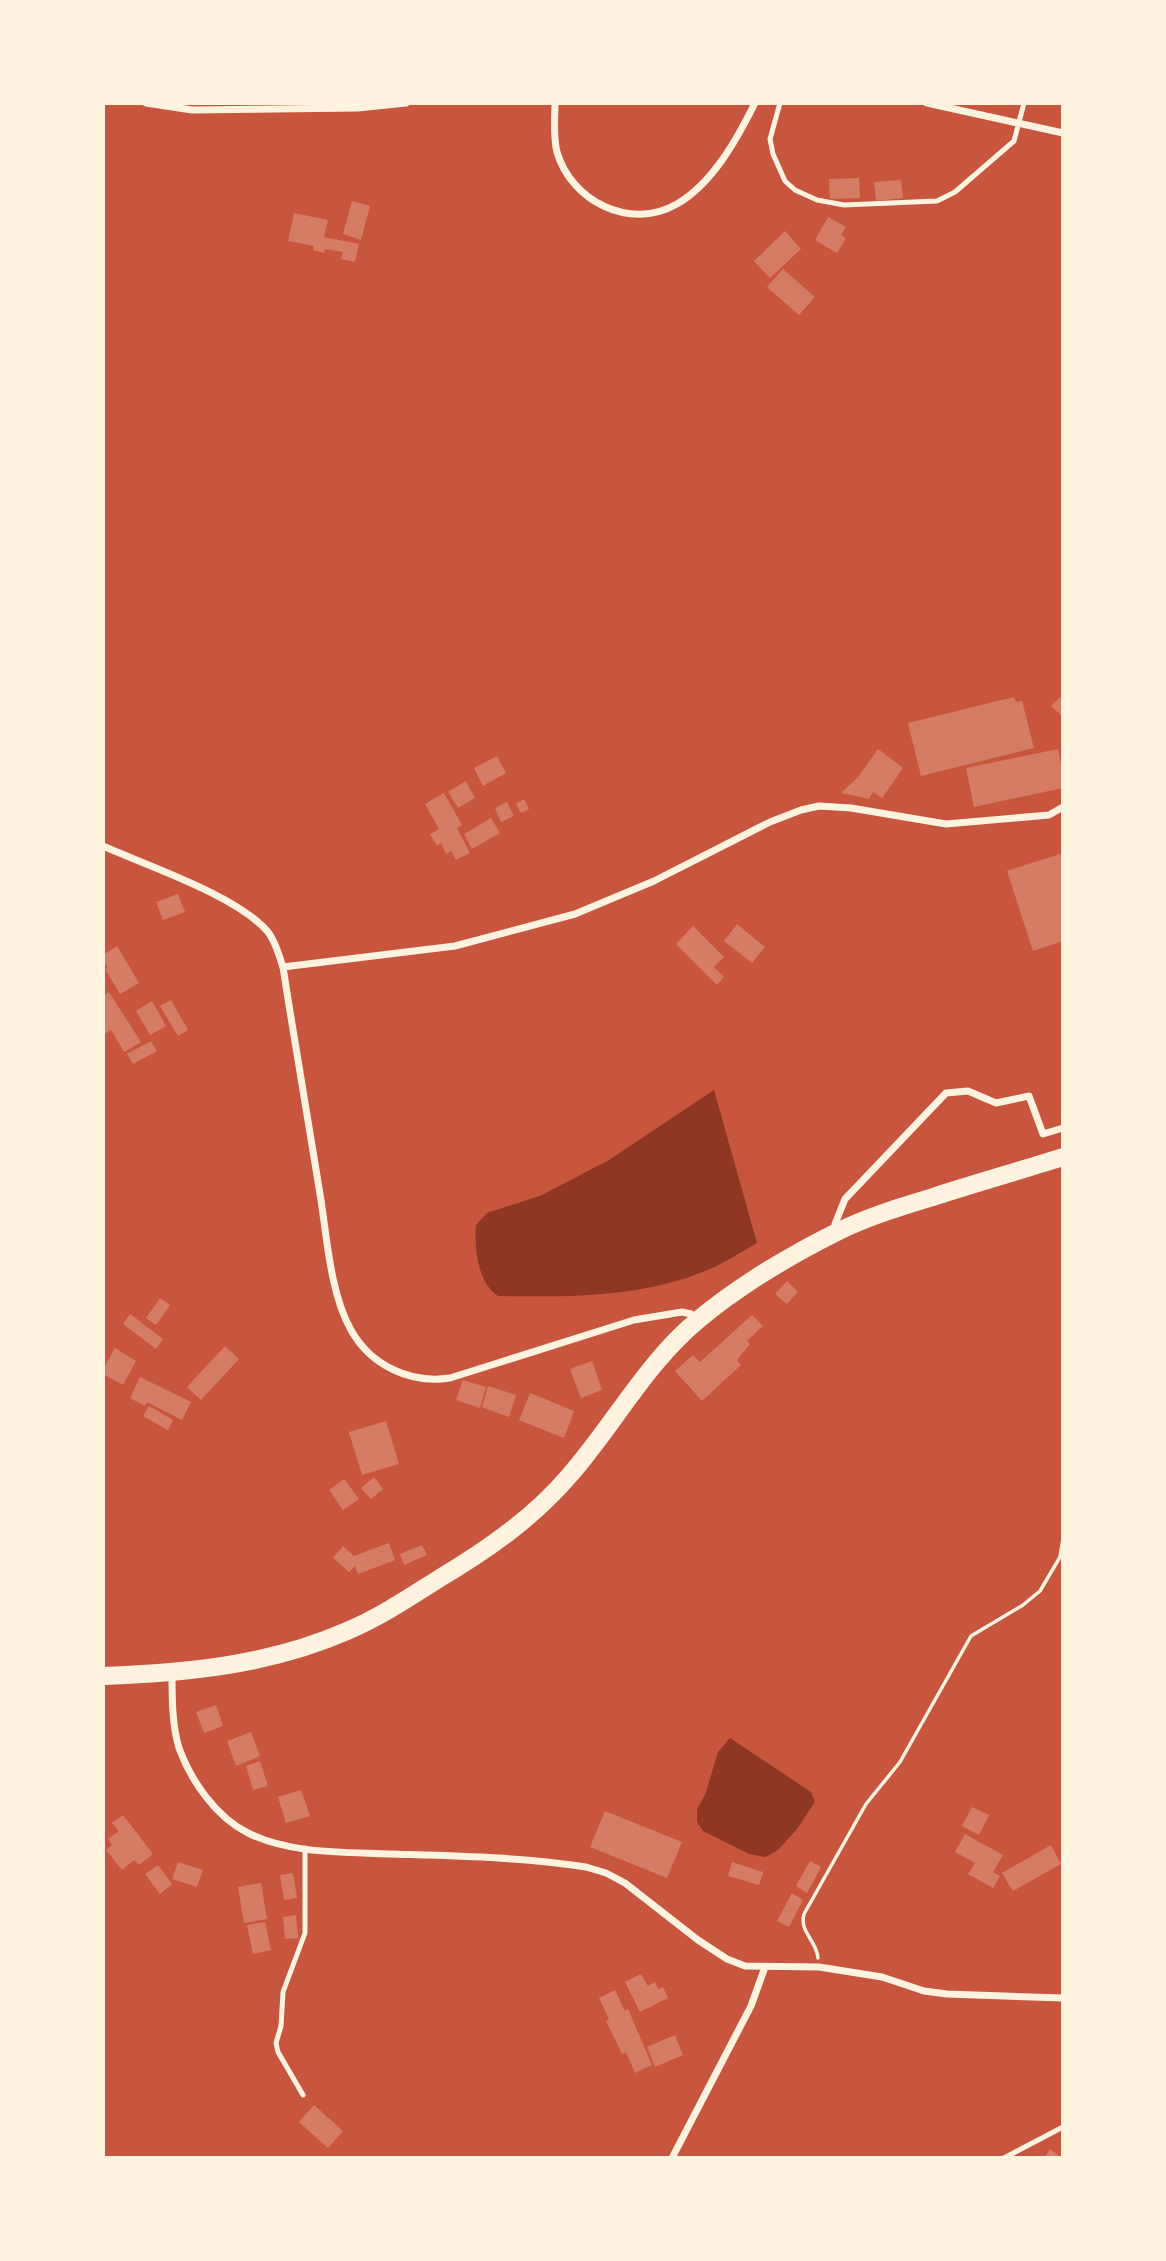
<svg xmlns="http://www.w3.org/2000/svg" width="1166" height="2261" viewBox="0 0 1166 2261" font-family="'PT Sans Narrow',sans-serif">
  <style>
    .water { fill: #8f3625 }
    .building { fill: #d67c66 }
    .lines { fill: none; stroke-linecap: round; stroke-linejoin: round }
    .path { stroke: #fff3e0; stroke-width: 3.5 }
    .service { stroke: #fff3e0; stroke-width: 5 }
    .minor { stroke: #fff3e0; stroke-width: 7 }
    .trunk { stroke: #fff3e0; stroke-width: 18 }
  </style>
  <rect width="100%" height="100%" fill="#c8553d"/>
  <!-- water -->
  <g class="water">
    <path d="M714 1090 757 1243C741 1252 726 1262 710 1269 642 1298 570 1297 498 1296 478 1284 474 1247 476 1225L487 1213 542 1195 609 1160Z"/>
    <path d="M730 1738 811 1792 815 1802 797 1829 778 1850 766 1857 749 1854 703 1831 697 1822V1809L705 1795 718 1752Z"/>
  </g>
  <!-- building -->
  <g class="building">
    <path d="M859 178 860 198 830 199 829 179Z"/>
    <path d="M901 180 903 198 876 201 874 182Z"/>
    <path d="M352 201 370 206 361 240 343 234Z"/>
    <path d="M294 213 328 220 324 237 359 244 355 262 341 259 343 252 325 249 324 253 313 250 314 246 288 241Z"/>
    <path d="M828 217 846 227 841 235 846 238 837 253 815 240Z"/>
    <path d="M785 231 801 249 770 278 754 261Z"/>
    <path d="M783 269 815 297 799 315 767 287Z"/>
    <path d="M1063 694V717L1051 706Z"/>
    <path d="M1014 697 1016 702 1022 701 1034 748 921 776 908 723Z"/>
    <path d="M878 749 903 768 882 798 873 792 869 799 841 793 858 777Z"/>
    <path d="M1058 749 1063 774V788L974 807 966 768Z"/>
    <path d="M497 756 506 773 483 786 474 768Z"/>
    <path d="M466 781 475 798 458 808 448 792Z"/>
    <path d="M444 793 462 825 457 828 470 853 456 860 451 851 446 854 441 843 437 846 430 834 439 829 425 804Z"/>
    <path d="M524 799 529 809 521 813 516 804Z"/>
    <path d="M507 802 514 816 501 822 495 808Z"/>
    <path d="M491 818 500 833 472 849 464 834Z"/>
    <path d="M1063 853V941L1033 951 1007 871Z"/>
    <path d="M178 894 185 912 163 920 156 902Z"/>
    <path d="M737 924 765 947 752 963 724 941Z"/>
    <path d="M693 926 724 957 714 967 724 977 717 985 676 944Z"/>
    <path d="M117 946 139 983 120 994 105 969 108 968 103 960V955Z"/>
    <path d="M109 992 141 1042 124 1052 111 1030 103 1035V996Z"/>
    <path d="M171 1000 188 1030 178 1036 160 1006Z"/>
    <path d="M152 1001 166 1026 150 1035 136 1011Z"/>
    <path d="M151 1041 157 1051 133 1064 127 1054Z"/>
    <path d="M787 1281 798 1292 787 1304 775 1294Z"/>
    <path d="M160 1298 170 1305 156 1325 146 1318Z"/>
    <path d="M130 1314 163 1339 156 1349 123 1324Z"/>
    <path d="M752 1315 763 1326 747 1341 750 1344 737 1360 741 1365 702 1401 675 1371 693 1355 700 1362Z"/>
    <path d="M225 1346 239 1359 201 1400 187 1387Z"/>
    <path d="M115 1348 136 1361 123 1385 103 1374V1369Z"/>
    <path d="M592 1361 602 1390 581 1398 570 1369Z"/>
    <path d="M140 1377 191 1402 182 1420 147 1402 145 1406 130 1398Z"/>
    <path d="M463 1380 486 1387 480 1408 456 1400Z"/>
    <path d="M488 1386 516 1395 509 1417 482 1407Z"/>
    <path d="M530 1393 574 1411 564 1438 519 1420Z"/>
    <path d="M149 1406 173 1420 168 1430 143 1416Z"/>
    <path d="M386 1421 399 1464 362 1475 349 1432Z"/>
    <path d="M374 1477 383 1489 371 1499 361 1488Z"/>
    <path d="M344 1479 359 1499 343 1510 329 1490Z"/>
    <path d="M389 1543 395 1560 358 1574 355 1566 349 1572 333 1558 343 1546 354 1556Z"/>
    <path d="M422 1545 427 1555 404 1565 400 1554Z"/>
    <path d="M216 1705 223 1726 204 1733 196 1712Z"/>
    <path d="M251 1732 260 1756 236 1766 227 1741Z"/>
    <path d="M260 1761 268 1786 253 1790 246 1766Z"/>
    <path d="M301 1790 310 1816 286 1823 278 1797Z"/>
    <path d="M972 1807 989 1815 979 1835 962 1826Z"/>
    <path d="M605 1811 682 1842 667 1878 590 1847Z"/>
    <path d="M123 1815 153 1854 139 1865 134 1860 122 1870 106 1850 112 1845 108 1839 119 1831 112 1823Z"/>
    <path d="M965 1834 1003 1855 993 1872 1000 1876 993 1888 968 1874 975 1863 955 1852Z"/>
    <path d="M1051 1845 1061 1864 1013 1891 1002 1873Z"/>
    <path d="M810 1861 821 1867 807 1893 796 1886Z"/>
    <path d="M178 1862 203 1870 197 1887 172 1879Z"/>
    <path d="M732 1862 763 1872 759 1885 728 1876Z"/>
    <path d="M158 1865 172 1884 160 1894 145 1874Z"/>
    <path d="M293 1873 297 1898 284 1900 280 1875Z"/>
    <path d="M261 1883 267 1919 244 1923 238 1887Z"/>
    <path d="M792 1893 803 1900 789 1927 777 1921Z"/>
    <path d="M296 1915 298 1938 285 1939 283 1917Z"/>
    <path d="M265 1922 271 1950 253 1954 247 1925Z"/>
    <path d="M641 1974 648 1986 655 1982 658 1989 663 1987 668 1998 640 2012 625 1982Z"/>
    <path d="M615 1990 625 2011 628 2009 652 2065 635 2073 626 2052 622 2054 606 2021 609 2019 599 1998Z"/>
    <path d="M675 2035 683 2055 655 2067 647 2047Z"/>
    <path d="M314 2105 343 2131 328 2148 299 2122Z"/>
    <path d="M1050 2149 1062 2158H1044Z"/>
  </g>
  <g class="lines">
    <!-- path -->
    <path class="path" d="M818 1958C817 1941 799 1932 804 1914L866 1804 900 1762 971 1636 1023 1605 1040 1591 1060 1557 1063 1539"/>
    <!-- service -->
    <g class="service">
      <path d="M780 103 770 139 773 154 785 181 795 190 817 200 844 205 937 201 955 192 1014 141 1024 103"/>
      <path d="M303 2095 278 2052 276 2043 281 2026 283 1992 305 1933V1848"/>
      <path d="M1004 2158 1063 2127"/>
    </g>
    <!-- minor -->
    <g class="minor">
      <path d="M146 103 192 110 358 108 406 103"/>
      <path d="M555 103C555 118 553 137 557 152 571 201 630 231 677 204 713 183 737 139 755 103"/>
      <path d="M927 103 1063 133"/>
      <path d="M103 846C148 866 238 896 268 932 276 942 279 956 283 967 295 1045 308 1123 321 1200 327 1240 331 1295 351 1330 371 1366 411 1384 450 1378L634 1320 682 1312 691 1314 697 1320"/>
      <path d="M283 967 455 946 575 914 654 881 770 822 801 810 819 806 851 808 946 824 1049 815 1063 807"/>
      <path d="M838 1230 835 1224 845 1199 946 1093 968 1091 996 1103 1029 1096 1043 1134 1063 1128"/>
      <path d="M172 1673C172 1697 172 1725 179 1748 191 1781 216 1817 248 1833 290 1854 344 1852 390 1854 455 1856 521 1857 586 1867L606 1873 625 1883 698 1940 727 1959 745 1966 819 1967 882 1977 924 1991 947 1994 1063 1998"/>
      <path d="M672 2158 751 2006 765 1967"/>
    </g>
    <!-- trunk -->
    <path class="trunk" d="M103 1676C186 1673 270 1665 347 1631 380 1617 410 1597 440 1578 487 1550 533 1518 569 1476 613 1426 646 1363 698 1320 740 1285 789 1256 837 1232 867 1217 900 1207 933 1197 976 1183 1019 1171 1063 1157"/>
  </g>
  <!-- border -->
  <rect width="1166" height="2261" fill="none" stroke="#fff3e0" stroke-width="210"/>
</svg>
